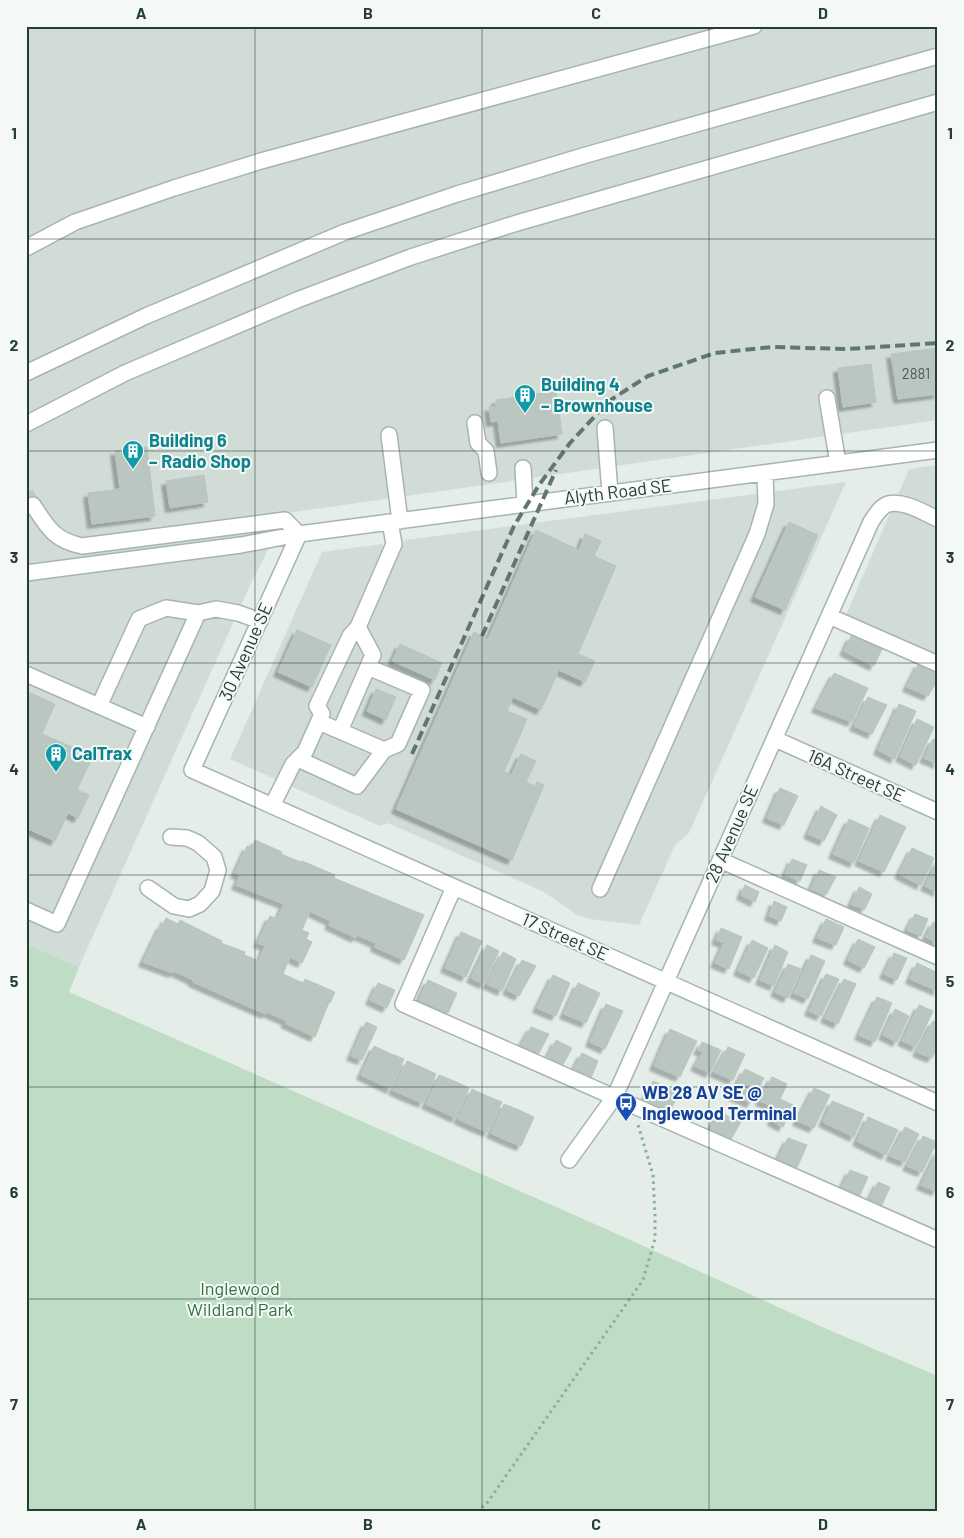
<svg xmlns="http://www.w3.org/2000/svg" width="964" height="1538" viewBox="0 0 964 1538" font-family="Barlow,sans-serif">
	<defs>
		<filter id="shadow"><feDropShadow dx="-4.5" dy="4.5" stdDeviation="1" flood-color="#0004"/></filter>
	</defs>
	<rect width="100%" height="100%" fill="#e4ede8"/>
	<path fill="#d2dcd7" d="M 26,26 L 938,26 L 938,420 L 287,513 L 250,585 L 79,967 L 26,944 Z
		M 938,465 L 938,658 L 846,615 L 909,469 Z
		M 846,482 L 689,833 L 675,845 L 639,925 L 590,919 L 577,915 L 544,892 L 388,823 L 380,826 L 230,759 L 322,552 L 382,544 L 383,546 L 405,542 L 405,540 Z"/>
	<path fill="#bfdcc4" d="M 26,944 L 79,967 L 69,992 L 617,1234 L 829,1330 L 938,1376 L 938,1512 L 26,1512 Z"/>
	<path fill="#bac7c1" stroke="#b7c6be" filter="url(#shadow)" d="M 938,348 L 938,394 L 898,399 L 891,354 Z
		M 871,364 L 876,402 L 843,407 L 838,368 Z
		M 556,391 L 562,434 L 501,443 L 498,421 L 491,422 L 489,407 L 496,407 L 496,400 Z
		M 147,447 L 155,516 L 92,524 L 88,493 L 120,489 L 115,451 Z
		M 204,475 L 208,502 L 170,508 L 166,481 Z
		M 789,522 L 818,535 L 785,610 L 755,597 Z
		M 536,530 L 579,550 L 585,534 L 601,541 L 594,556 L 616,566 L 578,654 L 595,661 L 585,682 L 559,670 L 541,710 L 513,697 L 507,711 L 527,719 L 504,772 L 511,775 L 521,754 L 536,761 L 526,782 L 535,786 L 537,782 L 544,785 L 512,860 L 396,809 L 474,632 L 488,639 Z
		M 297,630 L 331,645 L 312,687 L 278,672 Z
		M 851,636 L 882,649 L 874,666 L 844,651 Z
		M 400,644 L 442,663 L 435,680 L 392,661 Z
		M 919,663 L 938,671 L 938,679 L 928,696 L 907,687 Z
		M 834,673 L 868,688 L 852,722 L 816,708 Z
		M 376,689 L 396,697 L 386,720 L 367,711 Z
		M 26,691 L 55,704 L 42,734 L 93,756 L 77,790 L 89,795 L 78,818 L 68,813 L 55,841 L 26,828 Z
		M 868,697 L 887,705 L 872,734 L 854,726 Z
		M 899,704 L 916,711 L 895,759 L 878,750 Z
		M 917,719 L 934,727 L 916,765 L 900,757 Z
		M 933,739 L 938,741 L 938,764 L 924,758 Z
		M 780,788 L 798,796 L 784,825 L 767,818 Z
		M 821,806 L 837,815 L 824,841 L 808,834 Z
		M 880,815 L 906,827 L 884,872 L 859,861 Z
		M 849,819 L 869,828 L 854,863 L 833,854 Z
		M 255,840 L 282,852 L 281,854 L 295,860 L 302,862 L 302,861 L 335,875 L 334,878 L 424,915 L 404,960 L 375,947 L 376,943 L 357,935 L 356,938 L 329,925 L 331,921 L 310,911 L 302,930 L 309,933 L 306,939 L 312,942 L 302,963 L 290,957 L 283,974 L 303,983 L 305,979 L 335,992 L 330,1003 L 329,1002 L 315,1037 L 285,1023 L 287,1021 L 267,1012 L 266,1014 L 193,982 L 193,980 L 174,971 L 173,973 L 143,962 L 161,925 L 162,926 L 166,918 L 178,924 L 180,920 L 222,941 L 221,943 L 245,952 L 244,955 L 259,961 L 265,946 L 258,943 L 270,916 L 277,919 L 284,904 L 236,885 L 240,876 L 235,873 L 247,846 L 252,848 Z
		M 912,848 L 934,858 L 921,885 L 899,874 Z
		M 792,859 L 807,865 L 800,881 L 785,875 Z
		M 938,859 L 938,892 L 925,886 Z
		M 819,870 L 836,877 L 826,895 L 811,889 Z
		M 745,885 L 759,892 L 755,902 L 741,895 Z
		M 859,887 L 872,894 L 865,909 L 851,904 Z
		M 774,901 L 787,907 L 781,921 L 769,916 Z
		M 915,914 L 928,919 L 921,936 L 907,930 Z
		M 826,919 L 844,927 L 836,945 L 817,938 Z
		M 933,922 L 938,924 L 938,943 L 926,937 Z
		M 721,928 L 742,937 L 729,969 L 715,963 L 724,943 L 716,940 Z
		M 461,932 L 482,941 L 466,977 L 445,968 Z
		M 858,939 L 875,947 L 864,968 L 848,960 Z
		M 752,940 L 768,948 L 754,978 L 738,971 Z
		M 487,945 L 499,951 L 484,984 L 471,978 Z
		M 775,945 L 788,952 L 774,986 L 760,980 Z
		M 503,952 L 516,959 L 502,991 L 487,984 Z
		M 894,953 L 907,958 L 897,980 L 884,974 Z
		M 811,955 L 825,961 L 808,999 L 794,993 Z
		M 522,960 L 536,966 L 519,996 L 507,990 Z
		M 917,963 L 938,973 L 938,991 L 910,979 Z
		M 788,964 L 801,969 L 788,998 L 775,992 Z
		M 826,974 L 839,979 L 821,1016 L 809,1011 Z
		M 553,975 L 570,983 L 556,1016 L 537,1008 Z
		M 844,979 L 856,984 L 838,1024 L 825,1018 Z
		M 428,980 L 457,993 L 448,1013 L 419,1000 Z
		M 378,983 L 395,990 L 387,1008 L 370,1000 Z
		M 578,983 L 600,993 L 586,1023 L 564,1014 Z
		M 877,997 L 892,1003 L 875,1042 L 859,1035 Z
		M 606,1004 L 623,1011 L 605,1049 L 590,1042 Z
		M 919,1005 L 933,1011 L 916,1047 L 902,1041 Z
		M 895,1009 L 909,1016 L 897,1042 L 883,1035 Z
		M 933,1021 L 938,1023 L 938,1046 L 932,1058 L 917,1052 Z
		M 366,1022 L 377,1027 L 362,1060 L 351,1056 Z
		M 531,1027 L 549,1034 L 539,1053 L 521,1045 Z
		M 670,1029 L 697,1041 L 680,1077 L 654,1066 Z
		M 556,1040 L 572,1048 L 562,1066 L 547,1059 Z
		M 702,1042 L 721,1050 L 710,1073 L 695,1066 L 703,1052 L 698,1050 Z
		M 374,1046 L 389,1053 L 376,1082 L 361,1075 Z
		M 728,1047 L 745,1054 L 733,1080 L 714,1072 Z
		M 389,1053 L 404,1059 L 391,1089 L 376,1082 Z
		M 582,1053 L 598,1061 L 591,1078 L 574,1069 Z
		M 407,1061 L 421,1067 L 408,1097 L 393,1090 Z
		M 421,1067 L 436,1074 L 423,1103 L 408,1097 Z
		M 745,1069 L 764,1078 L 751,1103 L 731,1095 Z
		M 439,1075 L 454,1081 L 441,1111 L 426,1104 Z
		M 772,1077 L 787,1084 L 776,1108 L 760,1101 Z
		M 454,1081 L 469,1088 L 456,1118 L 441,1111 Z
		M 653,1081 L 679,1093 L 670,1111 L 644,1100 Z
		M 814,1088 L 830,1095 L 814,1128 L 797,1121 Z
		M 472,1089 L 487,1096 L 473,1126 L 458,1119 Z
		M 487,1096 L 502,1102 L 488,1132 L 473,1126 Z
		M 780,1099 L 793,1105 L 783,1127 L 772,1121 Z
		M 832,1101 L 864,1114 L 854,1137 L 823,1122 Z
		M 504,1104 L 519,1110 L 506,1140 L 491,1133 Z
		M 519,1110 L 534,1117 L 521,1146 L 506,1140 Z
		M 719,1112 L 741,1122 L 731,1139 L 710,1130 Z
		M 868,1117 L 898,1130 L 886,1155 L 857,1141 Z
		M 905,1127 L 919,1134 L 905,1162 L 890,1156 Z
		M 923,1136 L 937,1142 L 922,1172 L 907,1166 Z
		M 788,1138 L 807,1145 L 796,1170 L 777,1161 Z
		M 938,1150 L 938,1188 L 936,1191 L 921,1185 Z
		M 850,1170 L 868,1177 L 860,1195 L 842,1187 Z
		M 878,1182 L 890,1187 L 881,1207 L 868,1202 Z"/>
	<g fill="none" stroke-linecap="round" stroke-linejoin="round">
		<path stroke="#becac4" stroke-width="15" stroke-dasharray="15 8" stroke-linecap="butt" d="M 26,493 L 33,505"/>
		<g stroke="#a7b5ae" stroke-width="18">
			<path id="minor" d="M 26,248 L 75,222 L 174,188 L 261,161 L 754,26
				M 26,373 L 146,316 L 345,232 L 457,194 L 586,155 L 938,56
				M 827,398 L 838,463
				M 475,423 L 478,443 L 486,451 L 489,473
				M 26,424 L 125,373 L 186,347 L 297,300 L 411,257 L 517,223 L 938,102
				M 605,428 L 610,493
				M 389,435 L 400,521
				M 523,468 L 525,504
				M 33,505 C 48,528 54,540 82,546 L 285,520 L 299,534
				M 299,534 L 192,770 L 938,1103
				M 26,573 L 241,545 L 299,534 L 938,450
				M 829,616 L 938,664
				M 26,674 L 147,727
				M 99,706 L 139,619 L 166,608 L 198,613
				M 319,722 L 340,731 L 373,655 L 358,627
				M 340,731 L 384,750 L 398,744 L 422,690 L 368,667
				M 775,739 L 938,812
				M 298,759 L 357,786 L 384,750
				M 272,806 L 293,764 L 305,752 L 322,714 L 317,706 L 350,636 L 358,627 L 394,544 L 390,522
				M 720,860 L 938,957
				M 454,887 L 403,1004 L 938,1240
				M 148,888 L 174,906 L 189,909 L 200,904 L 212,891 L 218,870 L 214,857 L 198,843 L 187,838 L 171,837
				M 600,889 L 757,534 L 766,504 L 765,473
				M 26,910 L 57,924 L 198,613 L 216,609 L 238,613 L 260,621
				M 569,1160 L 615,1096 L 871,522 C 875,516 880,507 888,504 C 904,500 924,513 938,519"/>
		</g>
		<path stroke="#87ae9e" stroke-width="3" stroke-dasharray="2.5 4" stroke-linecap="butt" d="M 477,1512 L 487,1503 L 643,1280 L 655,1239 L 655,1216 L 653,1175 L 638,1125"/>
		<use href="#minor" stroke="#fff" stroke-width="15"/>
		<path stroke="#5f786f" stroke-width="4" stroke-dasharray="10 5" stroke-linecap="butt" d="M 482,636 L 556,470
			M 412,754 L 514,526 L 539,485 L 570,443 L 609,401 L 648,376 L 715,353 L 772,347 L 847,349 L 938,343"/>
	</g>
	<path fill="none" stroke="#253d34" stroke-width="1" stroke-opacity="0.55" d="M 255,26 L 255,1512M 482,26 L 482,1512M 709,26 L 709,1512M 26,239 L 938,239M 26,451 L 938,451M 26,663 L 938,663M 26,875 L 938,875M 26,1087 L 938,1087M 26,1299 L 938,1299"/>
	<defs>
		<g id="building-pin" transform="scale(1.125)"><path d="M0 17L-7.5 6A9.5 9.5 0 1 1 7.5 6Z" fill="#0f9aa8" stroke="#f5f9f6"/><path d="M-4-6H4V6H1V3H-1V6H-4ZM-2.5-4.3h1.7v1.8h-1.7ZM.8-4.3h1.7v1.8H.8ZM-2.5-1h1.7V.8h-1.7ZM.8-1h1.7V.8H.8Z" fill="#fff"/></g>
		<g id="bus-pin" transform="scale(1.125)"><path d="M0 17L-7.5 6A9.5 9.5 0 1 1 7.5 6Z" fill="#1a4fb4" stroke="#f5f9f6"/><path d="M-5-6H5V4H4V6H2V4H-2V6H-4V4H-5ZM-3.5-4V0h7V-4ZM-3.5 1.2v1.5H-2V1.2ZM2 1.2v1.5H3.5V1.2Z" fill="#fff"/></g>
	</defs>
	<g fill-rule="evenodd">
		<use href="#building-pin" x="525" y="395"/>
		<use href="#building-pin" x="133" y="451"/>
		<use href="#building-pin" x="56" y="754"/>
		<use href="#bus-pin" x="626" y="1103"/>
	</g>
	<g text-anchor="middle" stroke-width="4" stroke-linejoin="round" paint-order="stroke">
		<g font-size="15" fill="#4a6057">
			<text x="916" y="379">2881</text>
		</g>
		<g font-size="18" font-weight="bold" fill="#0d838f" stroke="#f5f9f6" text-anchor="start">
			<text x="541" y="391">Building 4<tspan x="541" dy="21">– Brownhouse</tspan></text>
			<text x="149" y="447">Building 6<tspan x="149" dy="21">– Radio Shop</tspan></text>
			<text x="72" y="760">CalTrax</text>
		</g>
		<g font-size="18" fill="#253d34" stroke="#f5f9f6">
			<text transform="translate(618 492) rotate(-7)" y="6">Alyth Road SE</text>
			<text transform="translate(246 652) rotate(-66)" y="6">30 Avenue SE</text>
			<text transform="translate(856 776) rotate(24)" y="6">16A Street SE</text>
			<text transform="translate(732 834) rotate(-66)" y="6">28 Avenue SE</text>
			<text transform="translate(565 937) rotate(24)" y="6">17 Street SE</text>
		</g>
		<g font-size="18" font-weight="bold" fill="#164399" stroke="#f5f9f6" text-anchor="start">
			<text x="642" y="1099">WB 28 AV SE @<tspan x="642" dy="21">Inglewood Terminal</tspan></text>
		</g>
		<g font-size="18" fill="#317144" stroke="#f5f9f6">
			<text x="240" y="1295">Inglewood<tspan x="240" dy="21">Wildland Park</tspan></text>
		</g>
	</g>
	<rect width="964" height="1538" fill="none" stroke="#f5f9f6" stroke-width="55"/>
	<rect x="28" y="28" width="908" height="1482" fill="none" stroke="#253d34" stroke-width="2"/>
	<g font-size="16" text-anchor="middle" font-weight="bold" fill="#253d34">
		<text x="141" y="19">A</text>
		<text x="368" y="19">B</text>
		<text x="596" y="19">C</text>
		<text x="823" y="19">D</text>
		<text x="14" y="139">1</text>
		<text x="950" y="139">1</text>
		<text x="14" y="351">2</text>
		<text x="950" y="351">2</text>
		<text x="14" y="563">3</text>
		<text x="950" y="563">3</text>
		<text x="14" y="775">4</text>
		<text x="950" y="775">4</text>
		<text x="14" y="987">5</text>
		<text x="950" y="987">5</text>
		<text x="14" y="1198">6</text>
		<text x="950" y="1198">6</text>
		<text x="14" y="1410">7</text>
		<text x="950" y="1410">7</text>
		<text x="141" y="1530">A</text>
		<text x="368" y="1530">B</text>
		<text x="596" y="1530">C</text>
		<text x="823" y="1530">D</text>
	</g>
</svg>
